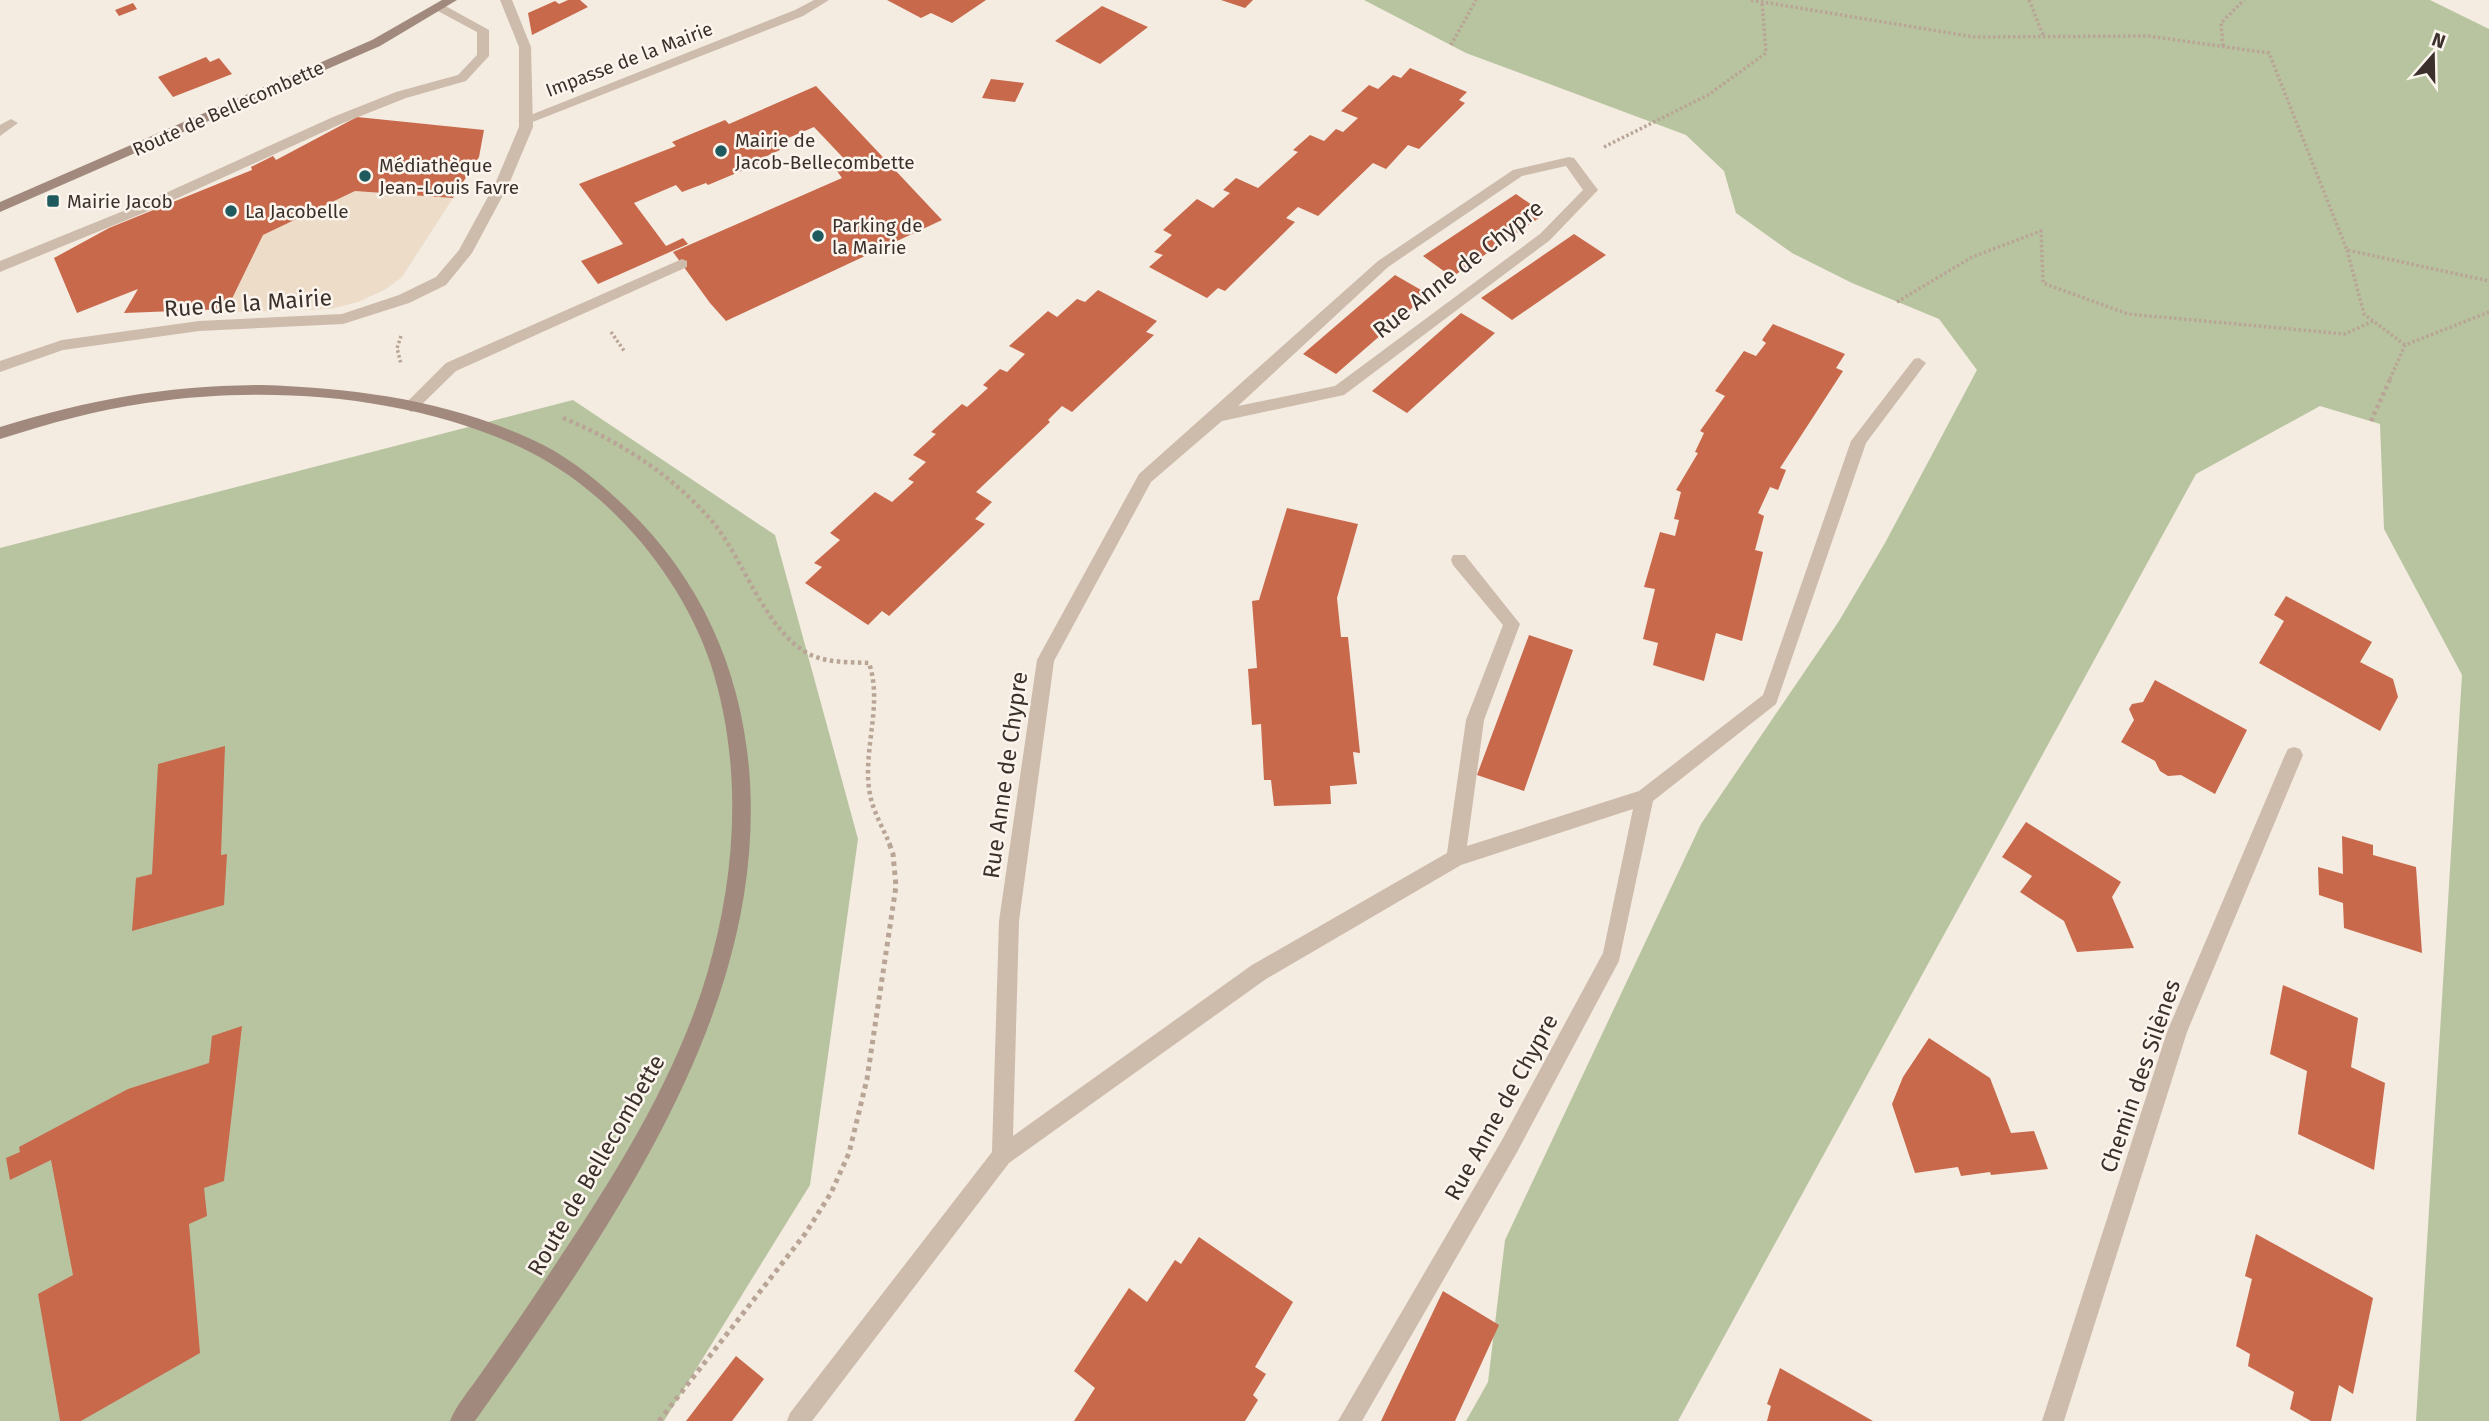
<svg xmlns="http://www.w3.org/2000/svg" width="2489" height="1421" viewBox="0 0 2489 1421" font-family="'Fira Sans',sans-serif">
	<rect width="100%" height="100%" fill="#f4ebe1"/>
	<path fill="#b8c4a0" d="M 1364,0 L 2430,0 L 2489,29 L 2489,1421 L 2416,1421 L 2462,675 L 2384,529 L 2380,424 L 2320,406 L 2196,474 L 1678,1421 L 1466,1421 L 1488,1382 L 1505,1240 L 1701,824 L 1839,621 L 1885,543 L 1977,370 L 1939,319 L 1852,283 L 1792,253 L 1736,213 L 1724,171 L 1686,135 L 1466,53 Z
		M 573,400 L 775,535 L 858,839 L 810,1185 L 664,1421 L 0,1421 L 0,548 Z"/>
	<path fill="#ecdcc8" d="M 355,191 L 453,198 L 402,277 L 386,289 L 358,302 L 330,309 L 241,312 L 227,309 L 263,235 Z"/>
	<path fill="#c8694b" d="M 568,0 L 580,0 L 588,7 L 532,35 L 528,13 L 555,1 L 559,4 Z
		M 887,0 L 986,0 L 952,23 L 931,13 L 921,18 Z
		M 1221,0 L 1253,0 L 1245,8 Z
		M 133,3 L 137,9 L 119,16 L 115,10 Z
		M 1102,6 L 1148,27 L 1100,64 L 1055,41 Z
		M 206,57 L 210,62 L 219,58 L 232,74 L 173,97 L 158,77 Z
		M 1410,68 L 1467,92 L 1459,100 L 1465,103 L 1419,149 L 1408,145 L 1386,169 L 1373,163 L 1318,216 L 1298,207 L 1286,218 L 1295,222 L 1225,291 L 1218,288 L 1207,298 L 1149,267 L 1163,255 L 1154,252 L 1172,235 L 1163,230 L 1197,199 L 1213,208 L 1230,193 L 1223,190 L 1236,178 L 1258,188 L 1298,152 L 1293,150 L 1310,135 L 1324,141 L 1336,129 L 1343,132 L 1358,118 L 1341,111 L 1369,85 L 1378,89 L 1393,75 L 1401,78 Z
		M 991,79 L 1024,83 L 1015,102 L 982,98 Z
		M 816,86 L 942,220 L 726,321 L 710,303 L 673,252 L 842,178 L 837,171 L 850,165 L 814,127 L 774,144 L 780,150 L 756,161 L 758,164 L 708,185 L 706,183 L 682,192 L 676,185 L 634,203 L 666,246 L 683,238 L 688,244 L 598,284 L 581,261 L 623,244 L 579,184 L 676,146 L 672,142 L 725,120 L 729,124 Z
		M 357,117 L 484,130 L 479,157 L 453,198 L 355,191 L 263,235 L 227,309 L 124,313 L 138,289 L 77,313 L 54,258 L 109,228 L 252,170 L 251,167 L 273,156 L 276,160 Z
		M 1516,194 L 1545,214 L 1452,277 L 1423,256 Z
		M 1574,234 L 1606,255 L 1512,320 L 1481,298 Z
		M 1395,275 L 1428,294 L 1336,374 L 1303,354 Z
		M 1098,290 L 1157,321 L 1146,332 L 1154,335 L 1072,412 L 1062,406 L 1048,420 L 1050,422 L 976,492 L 992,502 L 975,519 L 985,524 L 889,616 L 882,611 L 868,625 L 805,583 L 822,567 L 814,563 L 840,540 L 830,533 L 875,492 L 892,502 L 914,482 L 908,479 L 926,462 L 913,455 L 936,434 L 931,432 L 962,404 L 967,407 L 988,388 L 983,385 L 1000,369 L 1007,372 L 1025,354 L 1009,346 L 1048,311 L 1057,317 L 1077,299 L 1085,302 Z
		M 1461,313 L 1495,333 L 1407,413 L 1372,391 Z
		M 1773,324 L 1845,354 L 1836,368 L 1843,371 L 1780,468 L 1786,470 L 1778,490 L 1770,487 L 1758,513 L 1764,516 L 1755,550 L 1763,552 L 1742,641 L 1716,633 L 1704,681 L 1653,665 L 1658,643 L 1643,639 L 1655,589 L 1644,587 L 1660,532 L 1675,536 L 1679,520 L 1674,519 L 1681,492 L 1676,490 L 1698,453 L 1695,452 L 1704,433 L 1700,431 L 1725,396 L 1715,391 L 1744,351 L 1756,356 L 1766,343 L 1762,340 Z
		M 1287,508 L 1358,524 L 1337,598 L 1341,637 L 1348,637 L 1360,753 L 1353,752 L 1357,784 L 1330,786 L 1331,804 L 1274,806 L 1271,780 L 1264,780 L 1261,724 L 1252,725 L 1248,669 L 1257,668 L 1252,601 L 1259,600 Z
		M 2286,596 L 2372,642 L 2360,662 L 2393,679 L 2398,697 L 2380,731 L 2259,663 L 2284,621 L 2274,615 Z
		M 1529,635 L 1573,650 L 1524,791 L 1477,775 Z
		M 2155,680 L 2247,730 L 2215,794 L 2181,775 L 2168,776 L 2160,771 L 2155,761 L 2121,742 L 2134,720 L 2129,709 L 2132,704 L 2143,702 Z
		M 225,746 L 221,855 L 227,854 L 224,905 L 132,931 L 136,878 L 152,874 L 158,764 Z
		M 2026,822 L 2121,882 L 2112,897 L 2134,948 L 2077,952 L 2064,921 L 2020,892 L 2032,876 L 2002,857 Z
		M 2342,836 L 2373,845 L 2373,855 L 2416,867 L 2422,953 L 2344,928 L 2343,903 L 2319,895 L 2318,867 L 2343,874 Z
		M 2283,985 L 2358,1018 L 2351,1067 L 2385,1083 L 2374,1170 L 2298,1134 L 2307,1071 L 2270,1054 Z
		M 242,1026 L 224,1181 L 204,1188 L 207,1216 L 189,1224 L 200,1353 L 81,1421 L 60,1421 L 38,1294 L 73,1275 L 51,1160 L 10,1180 L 6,1158 L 20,1152 L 19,1147 L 128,1089 L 209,1063 L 212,1036 Z
		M 1929,1038 L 1990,1078 L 2011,1133 L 2034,1131 L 2048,1169 L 1991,1175 L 1990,1172 L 1961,1176 L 1958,1167 L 1915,1173 L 1892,1104 L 1903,1077 Z
		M 2256,1234 L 2373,1298 L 2353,1394 L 2339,1385 L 2331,1421 L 2311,1421 L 2290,1409 L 2294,1392 L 2248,1366 L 2250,1354 L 2236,1346 L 2252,1279 L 2245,1276 Z
		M 1199,1237 L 1293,1302 L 1255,1367 L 1266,1374 L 1253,1395 L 1258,1400 L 1245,1421 L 1074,1421 L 1095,1388 L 1074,1371 L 1129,1288 L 1147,1302 L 1175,1260 L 1181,1264 Z
		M 1443,1291 L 1499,1325 L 1455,1421 L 1381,1421 Z
		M 736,1356 L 764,1379 L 732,1421 L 686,1421 Z
		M 1780,1368 L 1873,1421 L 1767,1421 L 1771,1406 L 1767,1404 Z"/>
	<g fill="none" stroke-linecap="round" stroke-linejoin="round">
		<path stroke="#b9a596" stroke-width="3.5" stroke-dasharray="2.5 2.5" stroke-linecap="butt" d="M 1751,0 L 1974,37 L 2148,36 L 2269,53 L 2347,250 L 2489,281
			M 2029,0 L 2044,37
			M 1451,45 L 1476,0
			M 2223,46 L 2221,23 L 2244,0
			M 1604,147 L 1708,95 L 1766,53 L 1762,2
			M 2347,250 L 2364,314 L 2405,345
			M 1897,302 L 1972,257 L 2041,231 L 2043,283 L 2128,314 L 2345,334 L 2373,321
			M 611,332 L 625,352
			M 401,336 L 397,348 L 401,364
			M 2390,379 L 2405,345 L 2489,312"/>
		<path stroke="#b9a596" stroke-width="4.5" stroke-dasharray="3.5 3.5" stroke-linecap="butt" d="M 563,418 C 619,441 671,474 711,520 C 744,558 765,633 811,655 C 829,663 850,662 869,663 C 884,707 860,755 871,799 C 875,815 884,830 890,845
			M 2371,421 L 2391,377"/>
		<path stroke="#b9a596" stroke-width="5" stroke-dasharray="4.5 4.5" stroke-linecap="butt" d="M 659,1421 L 805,1234 L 831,1193 L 849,1153 L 867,1079 L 896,886 L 893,854 L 889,843"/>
		<path fill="#cdbbac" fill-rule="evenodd" d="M 500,0 L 512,0 L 531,47 L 533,127 L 509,184 L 472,253 L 446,285 L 409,303 L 343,324 L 199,331 L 63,350 L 0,372 L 0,361 L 62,340 L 199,321 L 342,314 L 399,295 L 436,277 L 459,250 L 495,184 L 519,127 L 519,47 Z
			M 440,3 L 489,30 L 489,56 L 466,81 L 406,98 L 343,123 L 158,207 L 0,272 L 0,261 L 148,201 L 333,117 L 396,92 L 458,75 L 477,55 L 477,32 L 436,10 L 434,7 Z
			M 11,119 L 18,123 L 0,136 L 0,125 Z
			M 682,259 L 687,261 L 687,267 L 456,371 L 416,410 L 411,412 L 403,406 L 446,363 Z"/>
		<path fill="#cdbbac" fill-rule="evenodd" d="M 814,0 L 829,0 L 803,16 L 530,123 L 525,124 L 518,120 L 795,10 Z
			M 1569,157 L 1574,158 L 1598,190 L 1550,240 L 1344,395 L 1222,421 L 1151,482 L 1054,661 L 1019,921 L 1013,1136 L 1252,965 L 1447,853 L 1466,720 L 1503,625 L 1453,565 L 1451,560 L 1453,555 L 1465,555 L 1520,624 L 1484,720 L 1467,846 L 1639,791 L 1763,695 L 1851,441 L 1914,359 L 1919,358 L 1926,363 L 1866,443 L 1776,704 L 1653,801 L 1619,961 L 1516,1154 L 1362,1421 L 1338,1421 L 1502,1140 L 1603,953 L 1633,809 L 1461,865 L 1266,979 L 1009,1163 L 812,1421 L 787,1421 L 790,1413 L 992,1152 L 999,921 L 1037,660 L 1139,474 L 1378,261 L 1513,170 ZM 1566,166 L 1583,190 L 1540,234 L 1335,386 L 1238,406 L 1388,267 L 1522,176 Z
			M 2294,747 L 2300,749 L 2303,755 L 2187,1032 L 2064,1421 L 2042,1421 L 2167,1032 L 2285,755 L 2288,749 Z"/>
		<path fill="#a18a7d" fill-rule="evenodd" d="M 442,0 L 457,0 L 380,46 L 0,212 L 0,202 L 372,40 Z
			M 262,385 C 354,388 446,400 531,439 C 563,453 592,476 618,500 C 755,624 777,806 725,977 C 678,1134 569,1288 475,1421 L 450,1421 C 456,1406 467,1393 477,1379 C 495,1354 512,1329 529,1304 C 598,1201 671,1094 707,974 C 737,873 743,763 710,662 C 680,574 607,488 522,448 C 409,395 268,385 146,403 C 96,410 48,424 0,439 L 0,427 C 93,399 164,386 262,385 Z"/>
	</g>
	<g fill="#1f5a5e" stroke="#fbf5ee" stroke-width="2.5">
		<circle cx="721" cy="151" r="7"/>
		<circle cx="365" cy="176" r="7"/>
		<rect x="46" y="194" width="14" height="14" rx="3.5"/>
		<circle cx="231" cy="211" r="7"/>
		<circle cx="818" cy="236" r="7"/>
	</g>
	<g text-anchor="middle" stroke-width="5" stroke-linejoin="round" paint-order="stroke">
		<g font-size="19" fill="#3b302b" stroke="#fbf5ee">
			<text transform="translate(629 59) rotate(-21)" y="7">Impasse de la Mairie</text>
			<text transform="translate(228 108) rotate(-24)" y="7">Route de Bellecombette</text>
		</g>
		<g font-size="19" fill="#3b302b" stroke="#fbf5ee" text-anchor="start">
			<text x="735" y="147">Mairie de<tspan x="735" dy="22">Jacob-Bellecombette</tspan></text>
			<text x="379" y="172">Médiathèque<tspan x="379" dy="22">Jean-Louis Favre</tspan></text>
			<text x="67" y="208">Mairie Jacob</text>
			<text x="245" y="218">La Jacobelle</text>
			<text x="832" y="232">Parking de<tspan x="832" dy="22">la Mairie</tspan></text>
		</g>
		<g font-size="23" fill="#3b302b" stroke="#fbf5ee">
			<text transform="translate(1458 269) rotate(-38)" y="8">Rue Anne de Chypre</text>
			<text transform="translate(248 303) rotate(-4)" y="8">Rue de la Mairie</text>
			<text transform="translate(1005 775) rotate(-82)" y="8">Rue Anne de Chypre</text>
			<text transform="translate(2140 1076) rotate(-71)" y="8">Chemin des Silènes</text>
			<text transform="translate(1501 1107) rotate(-61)" y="8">Rue Anne de Chypre</text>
			<text transform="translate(596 1165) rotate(-60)" y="8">Route de Bellecombette</text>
		</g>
	</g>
	<g transform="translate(2433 56) rotate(20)" stroke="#fbf5ee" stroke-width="5" paint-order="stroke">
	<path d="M0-5L12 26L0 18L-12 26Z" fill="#3b302b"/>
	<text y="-10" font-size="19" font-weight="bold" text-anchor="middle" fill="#3b302b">N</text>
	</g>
</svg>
